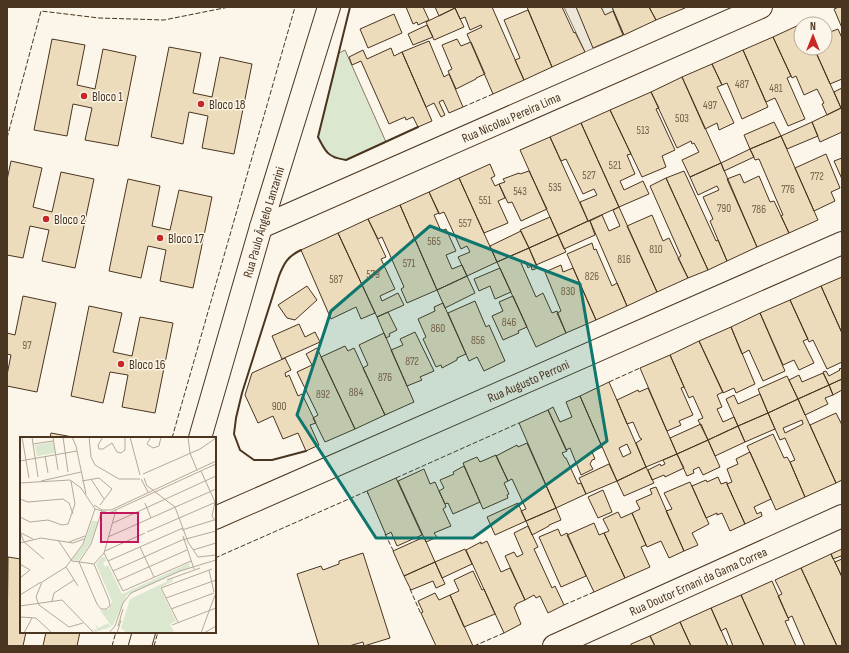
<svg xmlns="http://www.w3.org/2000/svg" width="849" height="653" viewBox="0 0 849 653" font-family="'Sofia Sans Condensed',sans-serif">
	<rect width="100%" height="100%" fill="#fbf6e9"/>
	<path fill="#dce7d0" stroke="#887966" d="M 345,50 L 386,142 L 346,160 L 334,158 L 325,150 L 318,137 L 339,53 Z"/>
	<path fill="#ede7d9" stroke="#887966" d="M 564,7 L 612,7 L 624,35 L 585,52 Z"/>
	<path fill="#ecdcbc" stroke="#4a3520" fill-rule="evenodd" d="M 406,7 L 423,7 L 429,20 L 418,25 L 417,22 L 413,24 Z
		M 435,7 L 455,7 L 455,8 L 439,16 Z
		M 458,7 L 492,7 L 524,80 L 493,94 L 467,34 L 482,27 L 481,25 L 470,30 L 465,17 L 460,19 L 455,8 Z
		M 527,7 L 562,7 L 574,33 L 575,32 L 585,52 L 552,67 Z
		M 576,7 L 601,7 L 605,15 L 613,11 L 623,35 L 593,48 Z
		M 612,7 L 649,7 L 656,20 L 624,35 Z
		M 649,7 L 685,7 L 685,8 L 656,20 Z
		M 839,7 L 842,7 L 842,28 L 834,9 Z
		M 455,8 L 464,27 L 434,40 L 426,22 Z
		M 528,10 L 552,67 L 524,80 L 515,60 L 520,58 L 504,20 Z
		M 394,14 L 402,33 L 368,48 L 360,29 Z
		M 801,24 L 801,48 L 814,48 L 841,108 L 827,115 L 822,104 L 824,103 L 817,89 L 804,95 L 796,76 L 792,78 L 773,37 Z
		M 427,25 L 433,37 L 413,45 L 408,34 Z
		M 838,29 L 842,38 L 842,79 L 830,84 L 814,48 L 825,48 L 825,34 Z
		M 773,37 L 791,76 L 787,78 L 805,119 L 788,126 L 775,98 L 766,102 L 743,50 Z
		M 52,39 L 85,45 L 77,85 L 95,89 L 103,49 L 136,56 L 118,146 L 85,140 L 92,108 L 73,104 L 67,136 L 34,130 Z
		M 457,39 L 461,46 L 471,42 L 485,74 L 476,78 L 476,79 L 456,89 L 448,71 L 452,69 L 442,45 Z
		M 429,41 L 444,77 L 449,74 L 463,107 L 449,113 L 443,100 L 439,102 L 445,115 L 441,117 L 434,103 L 426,107 L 402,52 Z
		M 169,47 L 201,53 L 193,93 L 212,97 L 220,57 L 252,64 L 234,154 L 202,148 L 208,116 L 189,112 L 183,144 L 151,137 Z
		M 391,48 L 394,56 L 402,52 L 432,121 L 418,127 L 413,117 L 406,120 L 405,117 L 389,124 L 361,61 L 352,65 L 349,57 L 363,50 L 367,59 Z
		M 743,50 L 768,107 L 742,119 L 727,83 L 722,85 L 712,64 Z
		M 712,64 L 722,85 L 717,87 L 734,123 L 719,130 L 717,123 L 705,129 L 682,77 Z
		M 682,77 L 721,163 L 690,177 L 682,160 L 699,152 L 694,143 L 692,144 L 691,141 L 677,148 L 651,92 Z
		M 842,88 L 842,108 L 841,108 L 834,92 Z
		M 651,92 L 659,108 L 656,109 L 675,150 L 662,156 L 666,167 L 642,177 L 610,110 Z
		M 841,108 L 842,111 L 842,132 L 820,142 L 812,122 Z
		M 610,110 L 631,154 L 627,155 L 635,174 L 620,181 L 624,190 L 643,181 L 649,194 L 619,207 L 581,123 Z
		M 774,122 L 781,136 L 750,149 L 744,135 Z
		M 812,122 L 818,136 L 787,149 L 781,136 Z
		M 581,123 L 619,207 L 588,221 L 580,202 L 597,195 L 594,189 L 583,194 L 566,159 L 561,161 L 550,137 Z
		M 781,136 L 818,220 L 789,233 L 781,216 L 783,215 L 759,159 L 755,160 L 750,149 Z
		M 550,137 L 588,221 L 558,235 L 520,150 Z
		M 750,149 L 754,157 L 724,171 L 721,163 Z
		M 826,154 L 840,188 L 831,192 L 835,201 L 814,211 L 795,168 Z
		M 842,158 L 842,179 L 834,161 Z
		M 11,161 L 42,168 L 33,207 L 52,212 L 61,172 L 94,179 L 75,268 L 42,261 L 49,230 L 30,226 L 23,258 L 7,255 L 7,180 Z
		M 721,163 L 757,247 L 727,261 L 710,221 L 713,219 L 703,197 L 719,190 L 717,186 L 698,195 L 690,177 Z
		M 490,164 L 495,176 L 491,178 L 495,186 L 499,184 L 505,198 L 498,201 L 508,223 L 484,233 L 459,178 Z
		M 529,171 L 547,209 L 521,221 L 512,202 L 508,203 L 499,184 L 505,182 L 503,179 L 519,173 L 520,174 Z
		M 684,171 L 716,241 L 718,240 L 727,261 L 708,270 L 666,178 Z
		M 740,174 L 744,183 L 759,176 L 770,202 L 774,201 L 789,233 L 757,247 L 727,179 Z
		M 459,178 L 497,262 L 467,276 L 458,257 L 470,252 L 467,246 L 461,249 L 444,212 L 439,214 L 429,192 Z
		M 666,178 L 708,270 L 688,278 L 678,258 L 681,256 L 650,186 Z
		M 128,179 L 160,186 L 152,226 L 170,230 L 179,190 L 212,197 L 193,288 L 160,281 L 166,250 L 148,246 L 141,278 L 109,271 Z
		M 429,192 L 439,213 L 434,215 L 441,231 L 446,229 L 456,251 L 446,255 L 452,269 L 462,265 L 467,276 L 437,290 L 400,205 Z
		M 400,205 L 437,290 L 407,303 L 401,289 L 404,287 L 382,237 L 378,239 L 368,219 Z
		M 619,207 L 657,292 L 627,306 L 590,221 L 602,215 L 609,231 L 620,226 L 613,210 Z
		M 652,215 L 663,241 L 669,238 L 688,278 L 657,292 L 627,226 Z
		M 550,217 L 558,235 L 529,248 L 520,230 Z
		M 368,219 L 386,257 L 381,259 L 395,289 L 380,296 L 382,301 L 398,293 L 404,305 L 377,317 L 338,233 Z
		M 588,221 L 590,221 L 595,235 L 564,249 L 558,235 Z
		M 521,231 L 529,248 L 497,262 L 490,246 Z
		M 338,233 L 375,313 L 361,319 L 356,307 L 331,319 L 301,250 Z
		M 558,235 L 566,252 L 536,265 L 529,248 Z
		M 592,243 L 594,250 L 596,249 L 612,286 L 617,283 L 627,306 L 596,320 L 567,254 Z
		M 529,248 L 538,268 L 532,270 L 531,266 L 528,268 L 525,261 L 521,263 L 536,297 L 543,293 L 552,313 L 557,311 L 566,333 L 536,347 L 497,262 Z
		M 561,265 L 563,272 L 573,268 L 596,320 L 566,333 L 557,313 L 561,311 L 545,272 Z
		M 500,268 L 511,292 L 495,299 L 490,286 L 479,291 L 474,279 Z
		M 467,276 L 475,293 L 445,308 L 437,290 Z
		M 842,277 L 842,333 L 821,286 Z
		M 307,286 L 317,300 L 295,320 L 287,318 L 278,305 Z
		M 821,286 L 842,333 L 842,362 L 827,369 L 813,340 L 809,342 L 790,300 Z
		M 23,296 L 56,303 L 37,392 L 7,386 L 7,375 L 11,355 L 7,354 L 7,333 L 15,335 Z
		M 513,296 L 527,327 L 518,331 L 519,333 L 503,340 L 492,316 L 503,311 L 499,302 Z
		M 790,300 L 808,339 L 803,341 L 814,363 L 799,370 L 794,360 L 783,365 L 760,313 Z
		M 475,301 L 486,327 L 489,325 L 505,361 L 484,371 L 477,357 L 469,361 L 448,313 Z
		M 443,303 L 466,354 L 457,358 L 457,360 L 442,368 L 441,365 L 436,367 L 423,339 L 426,337 L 418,319 L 435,311 L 434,307 Z
		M 89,306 L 122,313 L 113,352 L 132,356 L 140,317 L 173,323 L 155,413 L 122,407 L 128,375 L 110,372 L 103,403 L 71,396 Z
		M 388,312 L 397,330 L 389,334 L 390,336 L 386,338 L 377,317 Z
		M 760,313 L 785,371 L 763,381 L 749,350 L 742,354 L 731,327 Z
		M 299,324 L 305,337 L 315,332 L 320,342 L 282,359 L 272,336 Z
		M 731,327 L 755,384 L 736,393 L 734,388 L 723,393 L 699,341 Z
		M 415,332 L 434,371 L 420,377 L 422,380 L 407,386 L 391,350 L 403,345 L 400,339 Z
		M 384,333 L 414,402 L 385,415 L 363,368 L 368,365 L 359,345 Z
		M 699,341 L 723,392 L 717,395 L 722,407 L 717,409 L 723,422 L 734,417 L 738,426 L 708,440 L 698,420 L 703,418 L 693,396 L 689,398 L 670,355 Z
		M 345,346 L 348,351 L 354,348 L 385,415 L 355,429 L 321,357 Z
		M 317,348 L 355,429 L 325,442 L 313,418 L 318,415 L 297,372 L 312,365 L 306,354 Z
		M 670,355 L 684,387 L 681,388 L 693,415 L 679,421 L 681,425 L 667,431 L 640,368 Z
		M 285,358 L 291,370 L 285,373 L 286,377 L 289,375 L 298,396 L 302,394 L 316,423 L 310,425 L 319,445 L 306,451 L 298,433 L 283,439 L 273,416 L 258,423 L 245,395 L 252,373 Z
		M 842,368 L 842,379 L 829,385 L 823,372 L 826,371 L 829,376 L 840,370 L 839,369 Z
		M 823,373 L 829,385 L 798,399 L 789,380 L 799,375 L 802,382 Z
		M 787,376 L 798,399 L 768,413 L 758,389 Z
		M 842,379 L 842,390 L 833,395 L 829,385 Z
		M 609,382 L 646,467 L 617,481 L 580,396 ZM 627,444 L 631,453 L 623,457 L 619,448 Z
		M 829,385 L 833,395 L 825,398 L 828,404 L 805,415 L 798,399 Z
		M 648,388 L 677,454 L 646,467 L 636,443 L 642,439 L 640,438 L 633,422 L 627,424 L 617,400 L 638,390 L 639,392 Z
		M 760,394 L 768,413 L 738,426 L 726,399 L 734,395 L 738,404 Z
		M 580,396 L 602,447 L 592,452 L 595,459 L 592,460 L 590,464 L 593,469 L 581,475 L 570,448 L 566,450 L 548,410 L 553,407 L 560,422 L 572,417 L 566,402 Z
		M 798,399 L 836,483 L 805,497 L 790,462 L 795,460 L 785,438 L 780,440 L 768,413 ZM 802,420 L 803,424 L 785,433 L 783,428 Z
		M 548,410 L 567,451 L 562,453 L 565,458 L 566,458 L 578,484 L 581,483 L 586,494 L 556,508 L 519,423 Z
		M 768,413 L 775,429 L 745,442 L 738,426 Z
		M 836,413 L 842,425 L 842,480 L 836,483 L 810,425 Z
		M 701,424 L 708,440 L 677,454 L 670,438 Z
		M 738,426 L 745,442 L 715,456 L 708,440 Z
		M 51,433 L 78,438 L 50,438 Z
		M 773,434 L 784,458 L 787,457 L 790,462 L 805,497 L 776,510 L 747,446 Z
		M 708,440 L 720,467 L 703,475 L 699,467 L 693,470 L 694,473 L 687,476 L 677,454 Z
		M 527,443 L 556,508 L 526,521 L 521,511 L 526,509 L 512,479 L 508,481 L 496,456 L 517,445 L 518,447 Z
		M 750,452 L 771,499 L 754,507 L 757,514 L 761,512 L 762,516 L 745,524 L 727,484 L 732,482 L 727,469 L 738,464 L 736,459 Z
		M 677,454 L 684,468 L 665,477 L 664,475 L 652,480 L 648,470 L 660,464 L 661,466 L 665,464 L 663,460 Z
		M 496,455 L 508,481 L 504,483 L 509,494 L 507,495 L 508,498 L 483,509 L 463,463 L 477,457 L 480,462 Z
		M 609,464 L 617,481 L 586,494 L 579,478 Z
		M 464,466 L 480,502 L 453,514 L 448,503 L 445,504 L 439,491 L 444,488 L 440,480 L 454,474 L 453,472 Z
		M 646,467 L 654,483 L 624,496 L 617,481 Z
		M 424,469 L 430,484 L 435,482 L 445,504 L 446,507 L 443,509 L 451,526 L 434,533 L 437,537 L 426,542 L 398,481 Z
		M 718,477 L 721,484 L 727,482 L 727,484 L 745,524 L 730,531 L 722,513 L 717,515 L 717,513 L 706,518 L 692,486 L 706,480 L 707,482 Z
		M 396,478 L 422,535 L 397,546 L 391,532 L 386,535 L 367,491 Z
		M 690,482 L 709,524 L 692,533 L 698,545 L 684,551 L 666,511 L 672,509 L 664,493 Z
		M 656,487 L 684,551 L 669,558 L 661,541 L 647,547 L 632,513 L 640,509 L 636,501 L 652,494 L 650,489 Z
		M 603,490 L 612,512 L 598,518 L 588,497 Z
		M 518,503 L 526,521 L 495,535 L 487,517 Z
		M 556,508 L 561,520 L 549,525 L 549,526 L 532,535 L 526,521 Z
		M 618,512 L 621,518 L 632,513 L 646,545 L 641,547 L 650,567 L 625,578 L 604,533 L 609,531 L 603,519 Z
		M 594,523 L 599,535 L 604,533 L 625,578 L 594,592 L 567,535 Z
		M 528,526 L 538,547 L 534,549 L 552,588 L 555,586 L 564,605 L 548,613 L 540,596 L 536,598 L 534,595 L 525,600 L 505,556 L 514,552 L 517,557 L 523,554 L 514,533 Z
		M 558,529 L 561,536 L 567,533 L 586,576 L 561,587 L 539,537 Z
		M 424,537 L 435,562 L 404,576 L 393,551 Z
		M 487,541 L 501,572 L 510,568 L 525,600 L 516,604 L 516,606 L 514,607 L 521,624 L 504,633 L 466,550 L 481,542 L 481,544 Z
		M 465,549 L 472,564 L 442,578 L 435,562 Z
		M 842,549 L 842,558 L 841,556 L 833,559 L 831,554 Z
		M 363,553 L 390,638 L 364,646 L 363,642 L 349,646 L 319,646 L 297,574 L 321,566 L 323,570 L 339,564 L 339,561 Z
		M 831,554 L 842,577 L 842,646 L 837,646 L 801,568 Z
		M 8,557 L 21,559 L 21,632 L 26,632 L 23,646 L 7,646 Z
		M 842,559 L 842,577 L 835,562 Z
		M 435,562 L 445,584 L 436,588 L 433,581 L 411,590 L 404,576 Z
		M 801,568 L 837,646 L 805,646 L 792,616 L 788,618 L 778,596 L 782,594 L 775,580 Z
		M 473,571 L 482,590 L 484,589 L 495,614 L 464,627 L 450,595 L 459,591 L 454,580 Z
		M 772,581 L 789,620 L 785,621 L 796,646 L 764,646 L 741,595 Z
		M 435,593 L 439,600 L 450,595 L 473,646 L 436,646 L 421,613 L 423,612 L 418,601 Z
		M 741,595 L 764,646 L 733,646 L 726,628 L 721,631 L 711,608 Z
		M 711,608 L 728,646 L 691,646 L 680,622 Z
		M 680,622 L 691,646 L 655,646 L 650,636 Z
		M 46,632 L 80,632 L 77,646 L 43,646 Z
		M 650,636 L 655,646 L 631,646 L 631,644 Z"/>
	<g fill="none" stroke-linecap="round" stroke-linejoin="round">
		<g stroke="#4a3520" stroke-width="24">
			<g id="street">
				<path id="s1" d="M 261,227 L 761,7"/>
				<path id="s2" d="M 200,438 L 261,227 L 329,7"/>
				<path id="s3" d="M 215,518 L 842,243"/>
				<path d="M 140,646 L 144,632"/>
				<path id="s4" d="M 554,646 L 842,516"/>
			</g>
		</g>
		<use href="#street" stroke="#fbf6e9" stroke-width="22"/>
		<path stroke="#4a3520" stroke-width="1" stroke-dasharray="5 2" stroke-linecap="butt" d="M 463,107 L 493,94
			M 7,138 L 41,11 L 99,18 L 164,20 L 229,7
			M 609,382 L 640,368
			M 172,438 L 295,7
			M 396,478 L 519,423
			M 385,534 L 394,552
			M 215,558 L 367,491 L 368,494
			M 410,589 L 421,614
			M 564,605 L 594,592
			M 112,646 L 116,632
			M 154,646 L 158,632
			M 474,646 L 504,633"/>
		<path stroke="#4a3520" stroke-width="2" d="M 350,7 L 318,137 C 326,153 328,157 346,160 L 418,127
			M 301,250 C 288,256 284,263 279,276 L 242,393 L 236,418 L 234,434 L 240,450 L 254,460 L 272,460 L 306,451"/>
	</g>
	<path fill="#0f766e" fill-opacity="0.2" stroke="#0f766e" stroke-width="3" stroke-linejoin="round" d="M 430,226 L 580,284 L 607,441 L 473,538 L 376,538 L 297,415 L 331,311 Z"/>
	<g fill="#c62828" stroke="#fbf6e9" stroke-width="1.5">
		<circle cx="84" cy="96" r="4"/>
		<circle cx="201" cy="104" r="4"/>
		<circle cx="46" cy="219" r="4"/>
		<circle cx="160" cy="238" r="4"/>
		<circle cx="121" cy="364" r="4"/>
	</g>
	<g text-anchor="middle" stroke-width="3" stroke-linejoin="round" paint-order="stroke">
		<g font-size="11" fill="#725f47">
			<text x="742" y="88">487</text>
			<text x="776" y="92">481</text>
			<text x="710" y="109">497</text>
			<text x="682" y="122">503</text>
			<text x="643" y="134">513</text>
			<text x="615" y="169">521</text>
			<text x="589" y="179">527</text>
			<text x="817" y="180">772</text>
			<text x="555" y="191">535</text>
			<text x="788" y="193">776</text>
			<text x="520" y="195">543</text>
			<text x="485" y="204">551</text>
			<text x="724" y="212">790</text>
			<text x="759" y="213">786</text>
			<text x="465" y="227">557</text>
			<text x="434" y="245">565</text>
			<text x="656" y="253">810</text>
			<text x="624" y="263">816</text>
			<text x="409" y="267">571</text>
			<text x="373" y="278">579</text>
			<text x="592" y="280">826</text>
			<text x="336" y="283">587</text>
			<text x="568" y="295">830</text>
			<text x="509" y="326">846</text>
			<text x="438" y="332">860</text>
			<text x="478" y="344">856</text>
			<text x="27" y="349">97</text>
			<text x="412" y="365">872</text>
			<text x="385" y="381">876</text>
			<text x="356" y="396">884</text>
			<text x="323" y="398">892</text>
			<text x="279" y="410">900</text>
		</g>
		<g font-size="13" fill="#4a3520" stroke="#fbf6e9" text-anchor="start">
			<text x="92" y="101">Bloco 1</text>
			<text x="209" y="109">Bloco 18</text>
			<text x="54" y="224">Bloco 2</text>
			<text x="168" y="243">Bloco 17</text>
			<text x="129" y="369">Bloco 16</text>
		</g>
		<g font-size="13" fill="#4a3520" stroke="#fbf6e9">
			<text dy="5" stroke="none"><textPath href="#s1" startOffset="273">Rua Nicolau Pereira Lima</textPath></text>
			<text dy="5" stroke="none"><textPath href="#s2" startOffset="225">Rua Paulo Ângelo Lanzarini</textPath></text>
			<text dy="5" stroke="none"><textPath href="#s3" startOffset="342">Rua Augusto Perroni</textPath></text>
			<text dy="5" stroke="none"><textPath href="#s4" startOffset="158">Rua Doutor Ernani da Gama Correa</textPath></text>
		</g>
	</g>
	<g transform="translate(20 437)">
		<rect width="196" height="196" fill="#fbf6e9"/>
		<path d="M 33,5 L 35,16 L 17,19 L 15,8 ZM 72,84 L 78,84 L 70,107 L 58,124 L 52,123 L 64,107 ZM 82,120 L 85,120 L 86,124 L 83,126 L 85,130 L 88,128 L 102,157 L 169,126 L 170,130 L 107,158 L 92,190 L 80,173 L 89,172 L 92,164 L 76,127 ZM 152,142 L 153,144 L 140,151 L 156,184 L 150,187 L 154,195 L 106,195 L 101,191 L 110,162 ZM 75,185 L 78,191 L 88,186 L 91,190 L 75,195 L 72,192 L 77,193 Z" fill="#dce7d0"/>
		<path fill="none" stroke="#b4a999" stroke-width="1" d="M 2,0 L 9,41M 12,0 L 18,40M 33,0 L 38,33M 43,0 L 48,35M 52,0 L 56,9 L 66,57M 69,0 L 71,20 L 75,28 L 99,42 L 120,42M 83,0 L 78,8 L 79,12 L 83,12 L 92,6 L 97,15 L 101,16 L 105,13 L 105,0M 110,0 L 120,38M 131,0 L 127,7 L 133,11 L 139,9 L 141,0M 168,0 L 170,16 L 177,33M 13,7 L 33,4M 25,19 L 28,36M 0,24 L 57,14M 181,34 L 195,65 L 192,79 L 196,85M 123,37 L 180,12 L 196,1M 124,41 L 127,49 L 133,53M 71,42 L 84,62M 121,42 L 128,55M 21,44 L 61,35M 62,44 L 79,41 L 92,52 L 80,68M 0,46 L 50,43 L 61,51 L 75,72 L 89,76 L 196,27M 134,54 L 155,70 L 168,105 L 178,120 L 196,118M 0,62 L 8,65 L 43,62 L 49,66 L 53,77M 125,66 L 131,81M 74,68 L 82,73 L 91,73 L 196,24M 96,73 L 84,116 L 103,154 L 171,124M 0,80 L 10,85 L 28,83 L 42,88 L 48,87 L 55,67 L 51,44M 93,86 L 196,39M 162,93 L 194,83M 0,95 L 4,105 L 21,101 L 53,106 L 64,102M 127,95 L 196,65M 1,96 L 13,102M 163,99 L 174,132M 88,100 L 196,52M 38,103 L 52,124 L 74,127 L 84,116M 49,105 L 65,99M 0,106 L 4,105 L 24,122M 120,110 L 134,140M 173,113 L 196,106M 85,114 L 125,96M 88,124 L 163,91M 0,127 L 10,133 L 0,141M 74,127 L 89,163 L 90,169 L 86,172 L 81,172 L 77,167 L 59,125 L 71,107 L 82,73M 46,130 L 58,149M 189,133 L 194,155M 93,134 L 162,103 L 196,94M 147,143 L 180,131M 97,144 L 167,113M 0,158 L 21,145M 146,161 L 196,143M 32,164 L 34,156 L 54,143M 0,169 L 42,163 L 74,196M 151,172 L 194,156M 0,180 L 16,181 L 32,196M 158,185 L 141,151 L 192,132M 63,186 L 49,190 L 19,168 L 16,160 L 22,145 L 46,130 L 63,107 L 75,72M 152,188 L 196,171M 98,189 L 103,172M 4,196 L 12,181M 89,196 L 95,189 L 103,166 L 111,156 L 160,134 L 196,123M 97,196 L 101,183M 181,196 L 195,158M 184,196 L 196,189"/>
		<path fill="#c2185b" fill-opacity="0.15" stroke="#c2185b" stroke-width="2" d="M 81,76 L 118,76 L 118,105 L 81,105 Z"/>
		<rect width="196" height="196" fill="none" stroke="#4a3520" stroke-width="2"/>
	</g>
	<rect width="849" height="653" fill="none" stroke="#4a3520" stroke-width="16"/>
	<g transform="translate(813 36)"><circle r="19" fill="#fbf6e9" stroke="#b4a999"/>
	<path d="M0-3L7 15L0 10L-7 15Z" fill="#c62828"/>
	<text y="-6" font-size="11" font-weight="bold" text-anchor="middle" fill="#4a3520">N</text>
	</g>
</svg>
